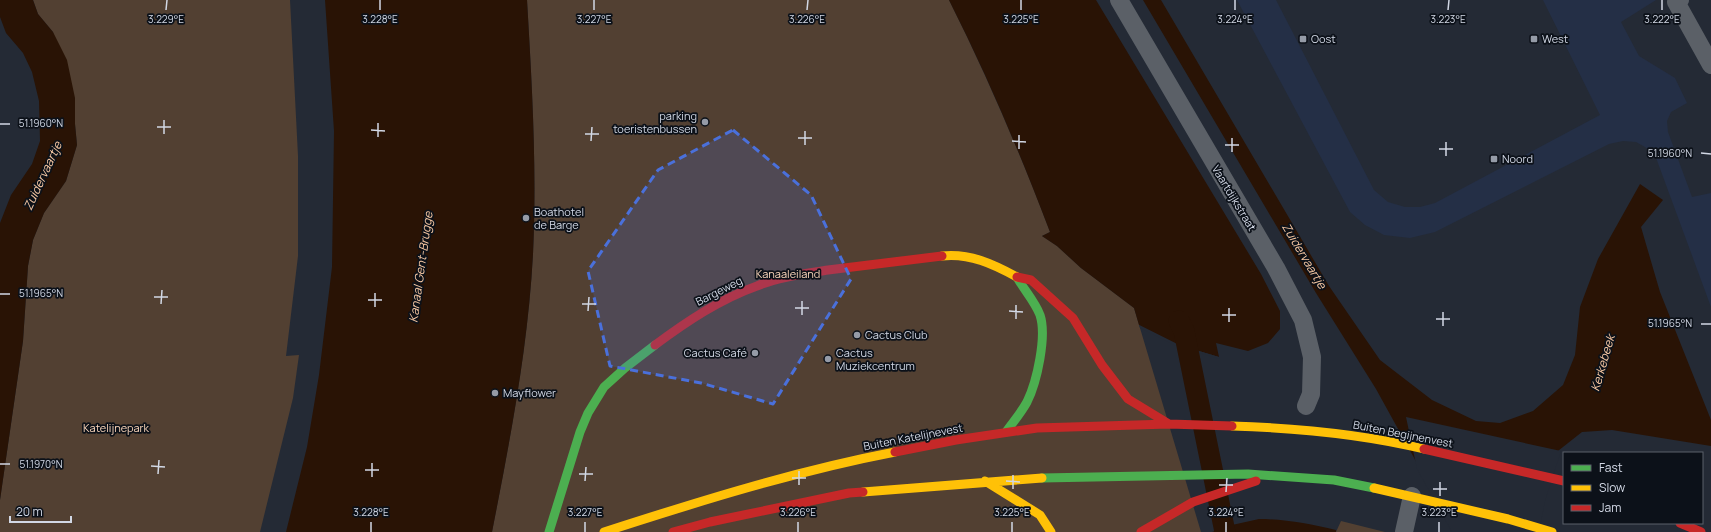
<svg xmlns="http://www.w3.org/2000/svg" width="1711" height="532" viewBox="0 0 1711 532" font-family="Manrope,sans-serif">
	<rect width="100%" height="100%" fill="#242a35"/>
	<path fill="#242f46" d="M 1237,0 L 1276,0 L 1374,190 L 1388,202 L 1405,207 L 1420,207 L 1435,203 L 1600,115 L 1543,0 L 1656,0 L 1621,22 L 1639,56 L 1675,78 L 1687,103 L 1671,112 L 1667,121 L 1668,132 L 1692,197 L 1711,193 L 1711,307 L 1655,155 L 1645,147 L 1636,142 L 1623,141 L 1609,144 L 1435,232 L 1410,238 L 1384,235 L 1365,225 L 1350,212 Z"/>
	<path fill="#524032" d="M 33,0 L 290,0 L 298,156 L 298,256 L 286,356 L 299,355 L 293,398 L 260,532 L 0,532 L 0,500 L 23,341 L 28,266 L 33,240 L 44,213 L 66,181 L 77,145 L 75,124 L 53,32 L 38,14 Z
		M 527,0 L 949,0 C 987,76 1020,153 1050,232 L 1042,236 L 1057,246 L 1081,268 L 1134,308 L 1201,532 L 492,532 C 510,440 528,348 533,254 C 537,169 532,85 527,0 Z
		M 1341,521 L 1385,532 L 1336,532 Z"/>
	<path fill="#291305" d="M 0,0 L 33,0 L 38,14 L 53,32 L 67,60 L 75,98 L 75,124 L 77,145 L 66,181 L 44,213 L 33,240 L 28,266 L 23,341 L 0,500 L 0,223 L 11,195 L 32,164 L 40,141 L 39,101 L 32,72 L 23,53 L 6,33 L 0,17 Z
		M 325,0 L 527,0 C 532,85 537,169 533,254 C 528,348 510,440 492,532 L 286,532 L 307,447 L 319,375 L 332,267 L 334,131 Z
		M 949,0 L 1096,0 L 1261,274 L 1280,311 L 1280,329 L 1268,343 L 1248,351 L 1216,343 L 1219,357 L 1179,345 L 1139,325 L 1134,308 L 1081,268 L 1057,246 L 1042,236 L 1050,232 C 1020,153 987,75 949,0 Z
		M 1143,0 L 1161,0 L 1329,286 L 1380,360 L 1432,400 L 1476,421 L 1500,423 L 1533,411 L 1563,385 L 1575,355 L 1580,307 L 1598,259 L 1640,184 L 1663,200 L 1641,227 L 1660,292 L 1711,420 L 1711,446 L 1612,430 L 1582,432 L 1455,532 L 1376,389 L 1316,293 Z
		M 1259,519 C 1285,519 1310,524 1336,530 L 1336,532 L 1212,532 L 1232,525 Z"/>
	<path fill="#242a35" d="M 1139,325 L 1179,345 L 1219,357 L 1220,359 L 1178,347 L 1140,328 Z
		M 1406,417 L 1561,451 L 1545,501 L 1539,532 L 1452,532 L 1417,469 Z"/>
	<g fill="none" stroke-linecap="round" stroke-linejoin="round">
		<path stroke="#291305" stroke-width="21" d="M 1179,321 L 1184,331 L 1225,532"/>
		<path stroke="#5b6067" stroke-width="18" d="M 1119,0 L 1276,268 L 1303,320 L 1312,357 L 1311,394 L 1306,406
			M 1680,0 L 1676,2 L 1711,65
			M 1404,532 L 1412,496"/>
		<path stroke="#4caf50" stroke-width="9" d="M 1006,432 C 1013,422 1021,413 1027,402 C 1037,382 1047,336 1040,315 C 1035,302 1025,291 1018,279
			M 1042,478 L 1248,474 L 1334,480 L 1374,488
			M 549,532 L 580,432 L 588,413 L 604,387 L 625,368 L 655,345"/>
		<path stroke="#ffc107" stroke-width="9" d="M 942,256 C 970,253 993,264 1017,277
			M 1232,426 C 1296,428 1362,434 1424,449
			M 985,481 L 1040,515 L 1051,532
			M 1374,488 L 1508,519 L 1552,532
			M 863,492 L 1042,478
			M 604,532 C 700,501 796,471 895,452"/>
		<path stroke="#c62828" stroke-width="9" d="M 1017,277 L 1031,280 L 1073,318 L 1102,365 L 1128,399 L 1169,424
			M 655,345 C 686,322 720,299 757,286 C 779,277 804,274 828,270 C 866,265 904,261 942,256
			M 1424,449 L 1564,481
			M 895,452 L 956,440 L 1037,428 L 1169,424 L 1232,426
			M 1680,523 L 1701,532
			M 673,532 L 710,522 L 849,493 L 863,492
			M 1141,532 L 1193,502 L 1256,481"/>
	</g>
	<path fill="#4a70db" fill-opacity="0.2" stroke="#4a70db" stroke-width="3" stroke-dasharray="8 5" stroke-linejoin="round" d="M 733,130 L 811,195 L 851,279 L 773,404 L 701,383 L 610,366 L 588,271 L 658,170 Z"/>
	<path fill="none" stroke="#d2d8e5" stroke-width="1.5" d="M 166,10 L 167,0M 380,10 L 380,0M 594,10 L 594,0M 807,10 L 808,0M 1021,10 L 1021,0M 1235,10 L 1235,0M 1448,10 L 1449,0M 1662,10 L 1662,0M 0,124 L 10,124M 157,127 L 171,127M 371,130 L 385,131M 164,134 L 164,120M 585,134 L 599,134M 378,137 L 378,123M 798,138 L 812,138M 591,141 L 592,127M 1012,141 L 1026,142M 805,145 L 805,131M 1225,145 L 1239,145M 1019,149 L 1019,135M 1439,149 L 1453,149M 1232,152 L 1232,138M 1701,153 L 1711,154M 1446,156 L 1446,142M 0,294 L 10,294M 154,297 L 168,297M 368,300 L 382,300M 161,304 L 162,290M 582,304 L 596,304M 375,307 L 375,293M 795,308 L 809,308M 588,311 L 589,297M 1009,311 L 1023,312M 802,315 L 802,301M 1222,315 L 1236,315M 1016,319 L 1016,305M 1436,319 L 1450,319M 1229,322 L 1229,308M 1701,324 L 1711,324M 1443,326 L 1443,312M 0,464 L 10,464M 151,466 L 165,467M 365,470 L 379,470M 158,474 L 159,460M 579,474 L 593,474M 372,477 L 372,463M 792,478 L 806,478M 585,481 L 586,467M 1006,481 L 1020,482M 799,485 L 799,471M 1219,485 L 1233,485M 1013,489 L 1013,475M 1433,489 L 1447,489M 1226,492 L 1227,478M 1440,496 L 1440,482M 371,532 L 371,522M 585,532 L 585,522M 798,532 L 798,522M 1012,532 L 1012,522M 1226,532 L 1226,522M 1439,532 L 1439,522"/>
	<g fill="#959ba7" stroke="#0c1119" stroke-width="1.5">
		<rect x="1299" y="35" width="8" height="8" rx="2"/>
		<rect x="1530" y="35" width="8" height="8" rx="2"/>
		<circle cx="705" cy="122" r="4"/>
		<rect x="1490" y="155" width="8" height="8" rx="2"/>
		<circle cx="526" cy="218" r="4"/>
		<circle cx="857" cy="335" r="4"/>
		<circle cx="755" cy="353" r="4"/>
		<circle cx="828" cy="359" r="4"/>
		<circle cx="495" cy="393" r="4"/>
	</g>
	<g text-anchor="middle" stroke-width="3.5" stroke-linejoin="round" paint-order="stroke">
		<g font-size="11" fill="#d2d8e5" stroke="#0c1119" text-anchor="start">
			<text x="1311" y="43">Oost</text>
			<text x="1542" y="43">West</text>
			<text x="697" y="120" text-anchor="end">parking<tspan x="697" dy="13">toeristenbussen</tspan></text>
			<text x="1502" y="163">Noord</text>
			<text x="534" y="216">Boathotel<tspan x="534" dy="13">de Barge</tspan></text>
			<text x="865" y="339">Cactus Club</text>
			<text x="747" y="357" text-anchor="end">Cactus Café</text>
			<text x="836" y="357">Cactus<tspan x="836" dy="13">Muziekcentrum</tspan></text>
			<text x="503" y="397">Mayflower</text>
		</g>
		<g font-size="11" fill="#d2d8e5" stroke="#0c1119">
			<text transform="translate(1234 198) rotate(59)" y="4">Vaartdijkstraat</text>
			<text transform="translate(719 291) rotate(-27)" y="4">Bargeweg</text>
			<text transform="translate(1403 434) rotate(11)" y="4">Buiten Begijnenvest</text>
			<text transform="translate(913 437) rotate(-11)" y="4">Buiten Katelijnevest</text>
		</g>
		<g font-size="11" fill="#fdd8bc" stroke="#0c1119">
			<text x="788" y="278">Kanaaleiland</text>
			<text x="116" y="432">Katelijnepark</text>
		</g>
		<g font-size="12" font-style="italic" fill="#facaa4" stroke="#0c1119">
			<text transform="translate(43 176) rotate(-65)" y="4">Zuidervaartje</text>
			<text transform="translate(1304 256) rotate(59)" y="4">Zuidervaartje</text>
			<text transform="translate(421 267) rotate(-82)" y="4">Kanaal Gent-Brugge</text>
			<text transform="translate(1603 363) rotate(-74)" y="4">Kerkebeek</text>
		</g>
	</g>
	<g font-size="10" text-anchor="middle" fill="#d2d8e5" stroke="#0c1119" stroke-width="3.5" stroke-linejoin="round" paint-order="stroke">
		<text x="166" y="23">3.229°E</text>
		<text x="380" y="23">3.228°E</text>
		<text x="594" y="23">3.227°E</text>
		<text x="807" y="23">3.226°E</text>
		<text x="1021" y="23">3.225°E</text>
		<text x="1235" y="23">3.224°E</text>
		<text x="1448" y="23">3.223°E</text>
		<text x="1662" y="23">3.222°E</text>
		<text x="41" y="127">51.1960°N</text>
		<text x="1670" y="157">51.1960°N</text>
		<text x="41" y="297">51.1965°N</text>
		<text x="1670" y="327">51.1965°N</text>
		<text x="41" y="468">51.1970°N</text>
		<text x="371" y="516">3.228°E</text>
		<text x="585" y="516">3.227°E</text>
		<text x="798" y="516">3.226°E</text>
		<text x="1012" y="516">3.225°E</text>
		<text x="1226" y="516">3.224°E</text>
		<text x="1439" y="516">3.223°E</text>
	</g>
	<rect x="1563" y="452" width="140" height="72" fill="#0c1119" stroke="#5b616b"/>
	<rect x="1571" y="465" width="20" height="6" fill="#4caf50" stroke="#5b616b"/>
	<text x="1599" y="472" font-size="12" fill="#d2d8e5">Fast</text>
	<rect x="1571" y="485" width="20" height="6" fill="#ffc107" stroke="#5b616b"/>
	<text x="1599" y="492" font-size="12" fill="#d2d8e5">Slow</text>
	<rect x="1571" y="505" width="20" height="6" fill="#c62828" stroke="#5b616b"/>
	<text x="1599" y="512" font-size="12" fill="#d2d8e5">Jam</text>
	<path d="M10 516v6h61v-6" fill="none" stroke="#d2d8e5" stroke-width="2"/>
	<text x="16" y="516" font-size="12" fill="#d2d8e5" stroke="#0c1119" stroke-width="3" paint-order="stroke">20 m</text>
</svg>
